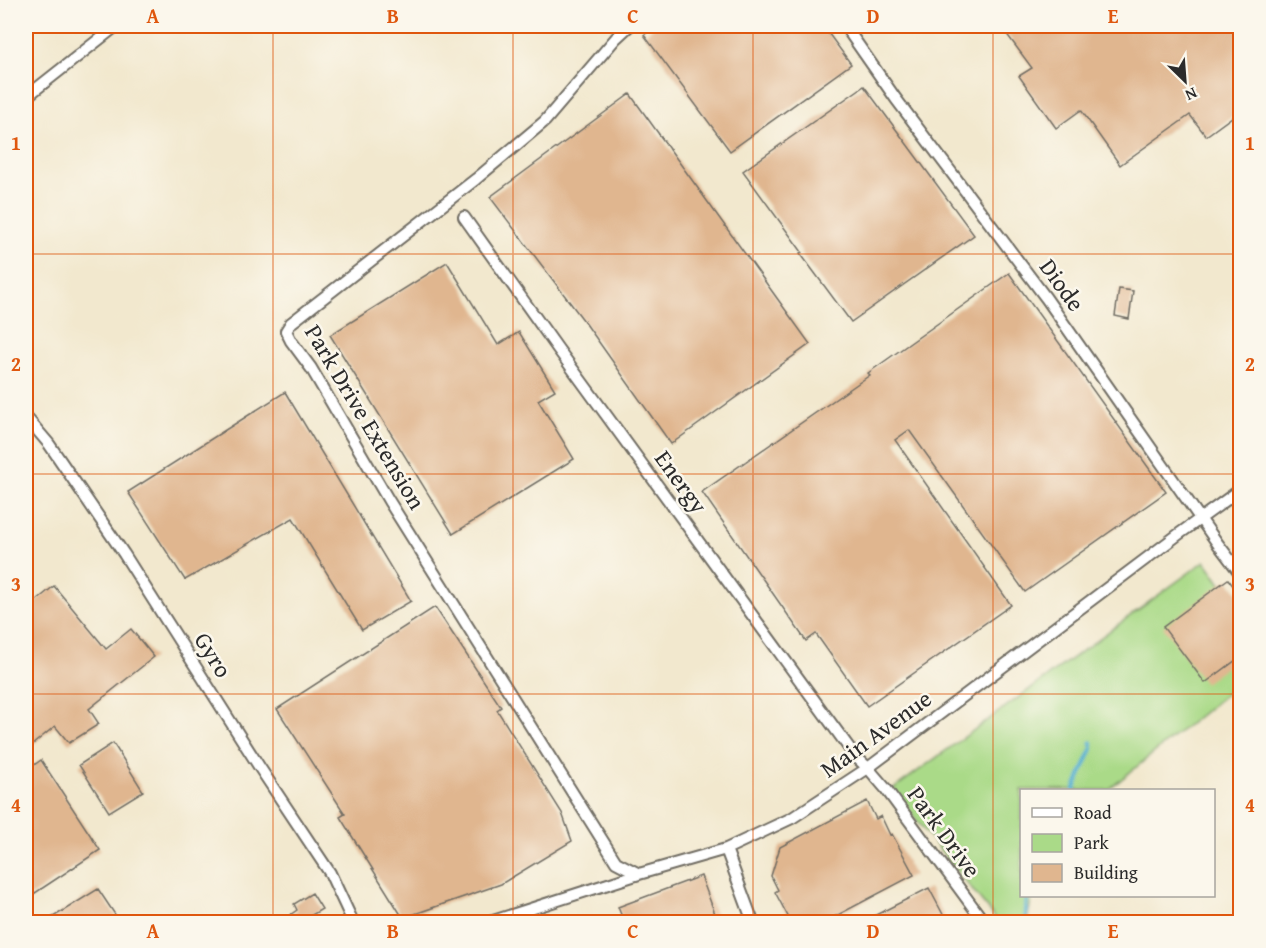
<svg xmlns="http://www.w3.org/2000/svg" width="1266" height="948" viewBox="0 0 1266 948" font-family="'Gentium Book Plus',serif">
	<rect width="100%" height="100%" fill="#fbf7ec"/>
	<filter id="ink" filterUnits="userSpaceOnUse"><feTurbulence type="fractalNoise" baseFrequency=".0167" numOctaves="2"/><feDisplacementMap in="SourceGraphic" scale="12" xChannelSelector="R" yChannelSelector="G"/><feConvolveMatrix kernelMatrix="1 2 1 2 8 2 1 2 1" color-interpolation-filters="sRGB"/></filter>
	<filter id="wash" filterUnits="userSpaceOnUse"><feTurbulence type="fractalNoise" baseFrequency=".008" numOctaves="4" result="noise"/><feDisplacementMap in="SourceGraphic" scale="24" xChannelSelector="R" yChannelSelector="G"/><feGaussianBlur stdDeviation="1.35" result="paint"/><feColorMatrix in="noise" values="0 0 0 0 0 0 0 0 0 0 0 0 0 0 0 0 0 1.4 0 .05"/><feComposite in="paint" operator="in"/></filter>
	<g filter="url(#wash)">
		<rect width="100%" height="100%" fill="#f2e8ce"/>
		<path fill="#aada88" stroke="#6a825a" stroke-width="1.5" d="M 1205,561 L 1240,611 L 1240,683 L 1108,790 L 1022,790 L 1022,896 L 1032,896 L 1027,922 L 998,922 L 892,790 Z"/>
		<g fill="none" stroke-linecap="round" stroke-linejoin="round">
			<path stroke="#56b0d4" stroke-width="4" d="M 1074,790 L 1092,749 L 1091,742
				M 1025,922 L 1027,896"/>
		</g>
		<g id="blocks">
			<path fill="#e0b68f" d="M 655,26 L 823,26 L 851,64 L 730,151 L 644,35 Z
				M 1009,26 L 1240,26 L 1240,111 L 1206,136 L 1190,115 L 1120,165 L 1081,110 L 1056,128 L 1019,76 L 1032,68 L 1003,29 Z
				M 864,86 L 974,235 L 851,322 L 800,253 L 802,252 L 743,171 Z
				M 630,94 L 810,344 L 671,444 L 584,321 L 490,197 Z
				M 447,262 L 498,345 L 519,332 L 555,390 L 538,400 L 574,459 L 453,534 L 330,335 Z
				M 1009,273 L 1166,492 L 1025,592 L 909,430 L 895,440 L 1011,605 L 867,706 L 816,634 L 806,641 L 702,492 L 870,375 L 868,373 Z
				M 1119,289 L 1133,291 L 1129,319 L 1115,316 Z
				M 285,392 L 411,601 L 362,630 L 293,518 L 185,580 L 128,492 Z
				M 1228,579 L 1240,595 L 1240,657 L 1205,683 L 1163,627 Z
				M 54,586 L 106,649 L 131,629 L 154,657 L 89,709 L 99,724 L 69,743 L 55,726 L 26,750 L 26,609 Z
				M 435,607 L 501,707 L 497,710 L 562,813 L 572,841 L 501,884 L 403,918 L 340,817 L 345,814 L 277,709 Z
				M 113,743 L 143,791 L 109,812 L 79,765 Z
				M 41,760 L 100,850 L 26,899 L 26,771 Z
				M 867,801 L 876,819 L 881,816 L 890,835 L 892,834 L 914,875 L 830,919 L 832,922 L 791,922 L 775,892 L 778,890 L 771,876 L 780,847 Z
				M 701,876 L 718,922 L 624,922 L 618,907 Z
				M 929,888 L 947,922 L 862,922 Z
				M 98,889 L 120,922 L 45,922 Z
				M 312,893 L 322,909 L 300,922 L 280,922 L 297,910 L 294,904 Z"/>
		</g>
	</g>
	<g filter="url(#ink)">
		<use href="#blocks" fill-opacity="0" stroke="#716d64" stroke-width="1.5"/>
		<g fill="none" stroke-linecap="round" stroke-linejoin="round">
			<g stroke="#716d64" stroke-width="14">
				<path id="street" d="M 629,26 L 616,38 L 545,121 L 476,179 L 291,323 L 286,331 L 291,341 L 311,368 L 389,501 L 616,862 L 639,874
					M 845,26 L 896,99 L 1046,298 L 1218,544 L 1240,573
					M 26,97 L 116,26
					M 464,217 L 558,349 L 855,756 L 868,768 L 886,789 L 984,922
					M 26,417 L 49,444 L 124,554 L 260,768 L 330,873 L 353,922
					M 726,849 L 753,922
					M 490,922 L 639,874 L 726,849 L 792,818 L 868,768 L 1179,534 L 1240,490"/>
			</g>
			<use href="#street" stroke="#fff" stroke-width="10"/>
		</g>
	</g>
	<path fill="none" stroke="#df570e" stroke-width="1.5" stroke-opacity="0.55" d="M 273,26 L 273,922M 513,26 L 513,922M 753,26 L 753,922M 993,26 L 993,922M 26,254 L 1240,254M 26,474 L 1240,474M 26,694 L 1240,694"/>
	<g text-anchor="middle" stroke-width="5" stroke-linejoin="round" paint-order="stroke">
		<g font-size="24" fill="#2b2b2b" stroke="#fbf7ec">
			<text transform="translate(1062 285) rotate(54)" y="8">Diode</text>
			<text transform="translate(365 417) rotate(59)" y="8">Park Drive Extension</text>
			<text transform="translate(681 482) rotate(54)" y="8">Energy</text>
			<text transform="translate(213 655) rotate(58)" y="8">Gyro</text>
			<text transform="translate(876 734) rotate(-36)" y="8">Main Avenue</text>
			<text transform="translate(944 832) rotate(54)" y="8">Park Drive</text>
		</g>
	</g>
	<rect width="1266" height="948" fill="none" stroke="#fbf7ec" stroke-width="66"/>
	<rect x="1020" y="789" width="195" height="108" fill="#fbf7ec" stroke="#a8a59f" stroke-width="1.5"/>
	<rect x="1032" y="808" width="30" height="9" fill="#ffffff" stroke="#a8a59f" stroke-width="1.5"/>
	<text x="1074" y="819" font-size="18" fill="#2b2b2b">Road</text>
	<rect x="1032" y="834" width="30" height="18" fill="#aada88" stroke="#a8a59f" stroke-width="1.5"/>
	<text x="1074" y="849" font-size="18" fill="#2b2b2b">Park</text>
	<rect x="1032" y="864" width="30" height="18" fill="#e0b68f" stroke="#a8a59f" stroke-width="1.5"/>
	<text x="1074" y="879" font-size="18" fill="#2b2b2b">Building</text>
	<g transform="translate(1185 81) rotate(155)" stroke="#fbf7ec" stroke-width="4.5" paint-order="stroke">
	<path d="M0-4.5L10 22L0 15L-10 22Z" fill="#2b2b2b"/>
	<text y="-9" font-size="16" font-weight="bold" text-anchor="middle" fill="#2b2b2b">N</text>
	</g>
	<rect x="33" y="33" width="1200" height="882" fill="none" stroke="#df570e" stroke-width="2"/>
	<g font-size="20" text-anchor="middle" font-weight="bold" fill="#df570e">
		<text x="153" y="23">A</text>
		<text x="393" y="23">B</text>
		<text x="633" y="23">C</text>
		<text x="873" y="23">D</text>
		<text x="1113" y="23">E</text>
		<text x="16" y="150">1</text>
		<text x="1250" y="150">1</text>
		<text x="16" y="371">2</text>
		<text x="1250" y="371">2</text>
		<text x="16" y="591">3</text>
		<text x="1250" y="591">3</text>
		<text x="16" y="812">4</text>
		<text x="1250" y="812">4</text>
		<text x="153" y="938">A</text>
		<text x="393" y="938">B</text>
		<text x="633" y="938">C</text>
		<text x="873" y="938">D</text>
		<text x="1113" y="938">E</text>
	</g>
</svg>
